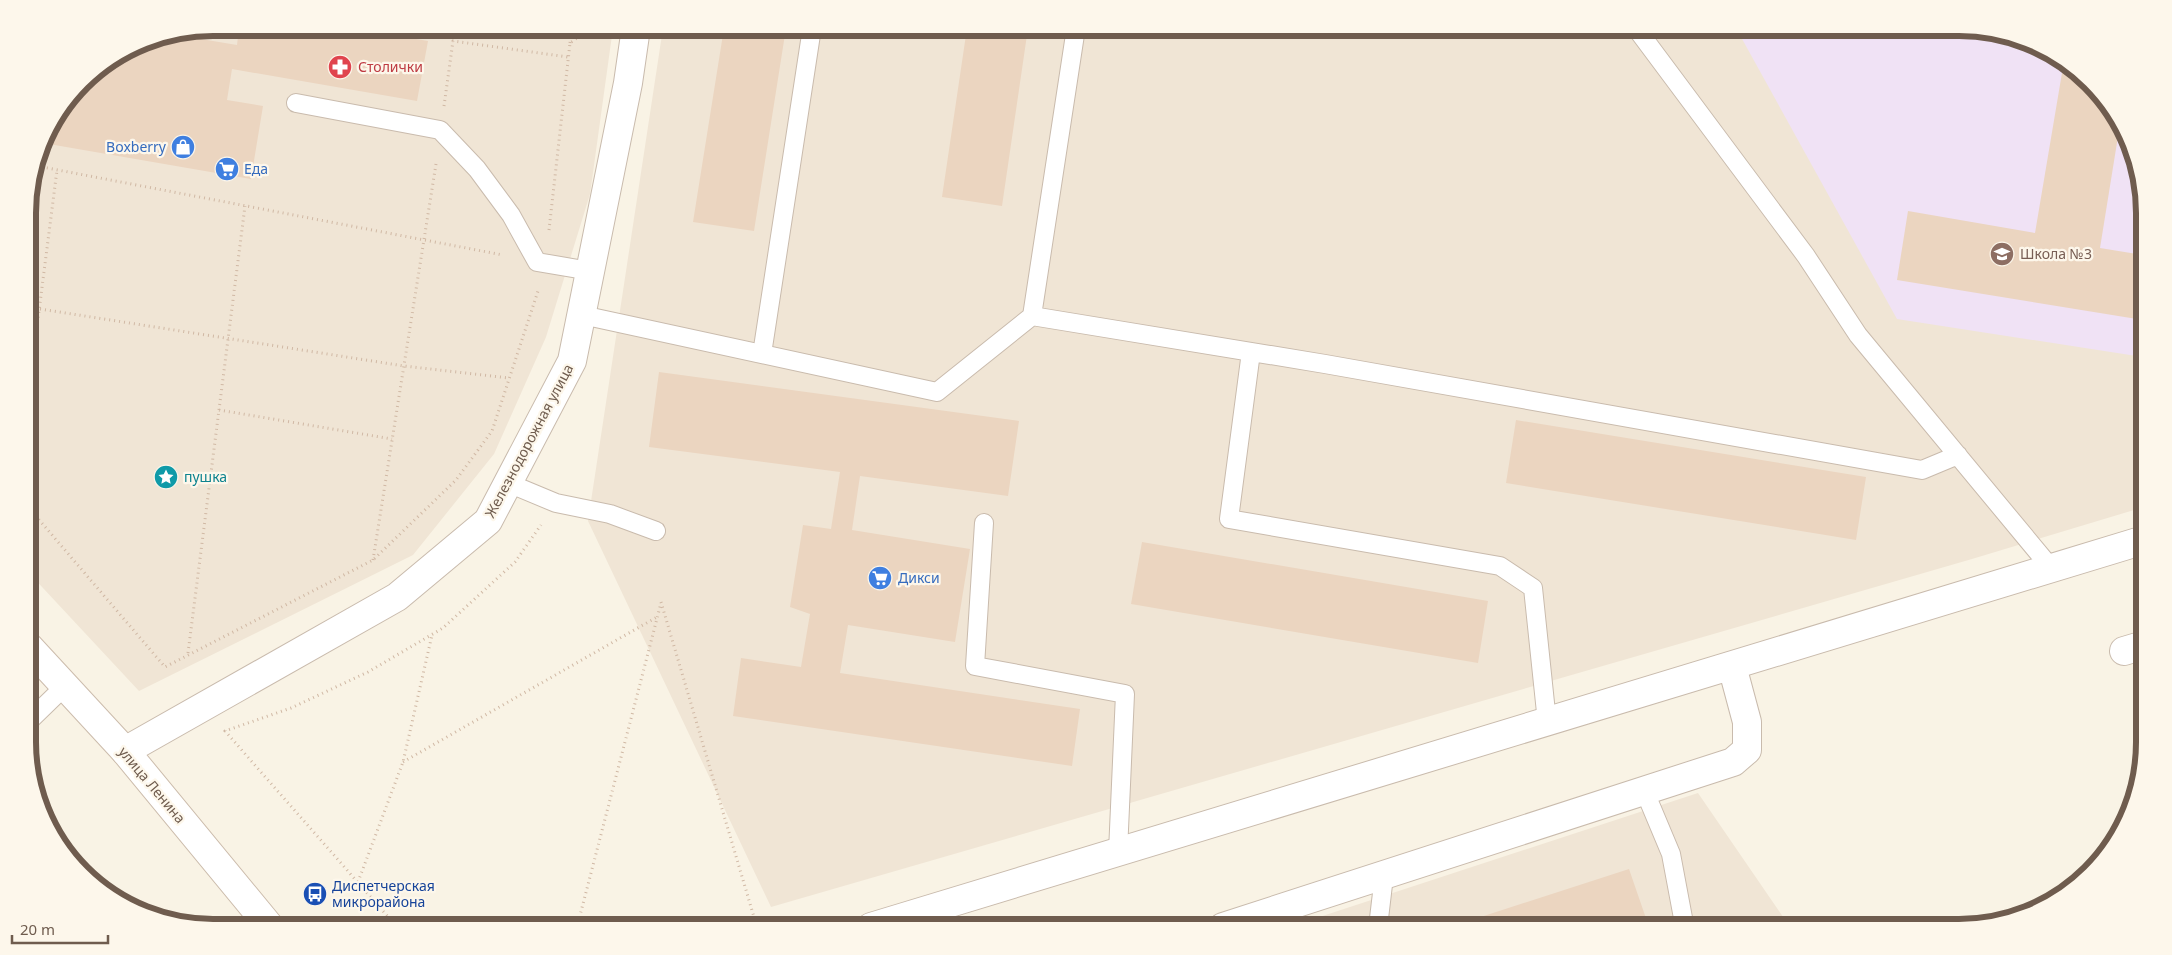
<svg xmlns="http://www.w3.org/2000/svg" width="2172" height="955" viewBox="0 0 2172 955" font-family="'Noto Sans',sans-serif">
	<rect width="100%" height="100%" fill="#f9f3e5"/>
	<path fill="#f0e5d5" d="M 213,28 L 613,28 L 590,194 L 546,337 L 494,454 L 413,555 L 139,691 L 29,573 L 28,200 L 46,131 L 90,74 L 142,41 Z
		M 663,28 L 1959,28 L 2030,41 L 2072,66 L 2106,100 L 2130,142 L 2143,189 L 2144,507 L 1972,559 L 771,907 L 588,521 Z
		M 1698,793 L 1790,927 L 1289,927 Z"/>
	<path fill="#f0e2f5" d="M 1736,28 L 1959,28 L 2030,41 L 2072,66 L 2106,100 L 2130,142 L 2143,189 L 2143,357 L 1897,319 Z"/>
	<path fill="#ebd5c0" d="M 239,28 L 352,28 L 428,41 L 417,101 L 232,69 L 227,100 L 263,106 L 251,179 L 43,143 L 46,131 L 90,74 L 142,41 L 177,35 L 237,45 Z
		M 724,28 L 786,28 L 754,231 L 693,222 Z
		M 967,28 L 1028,28 L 1002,206 L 942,197 Z
		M 2064,61 L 2072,66 L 2106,100 L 2120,124 L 2100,248 L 2143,255 L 2143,320 L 1897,280 L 1908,211 L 2035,233 Z
		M 659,372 L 1019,421 L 1008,496 L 860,476 L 852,530 L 970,549 L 955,642 L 848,625 L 840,673 L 1080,709 L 1072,766 L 733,716 L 741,658 L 801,667 L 810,614 L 790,607 L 803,525 L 831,529 L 840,472 L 649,447 Z
		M 1516,420 L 1866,477 L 1856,540 L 1506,483 Z
		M 1142,542 L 1488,601 L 1478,663 L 1131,604 Z
		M 1629,869 L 1649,927 L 1450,927 Z"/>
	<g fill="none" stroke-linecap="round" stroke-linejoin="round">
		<g stroke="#c9bbad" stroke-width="20">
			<path id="service" d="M 1636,28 L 1806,256 L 1858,335 L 2051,568
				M 296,103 L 440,130 L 477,169 L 511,215 L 537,262 L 590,271
				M 582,315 L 937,392 L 1032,316 L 1325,364 L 1922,470 L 1958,455
				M 1032,316 L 1076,28
				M 1251,352 L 1229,519 L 1500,566 L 1533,588 L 1547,722
				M 762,354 L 812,28
				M 508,483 L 556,503 L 610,514 L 656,531
				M 984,523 L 975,666 L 1125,694 L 1118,852
				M 29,721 L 64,687
				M 1645,792 L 1671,854 L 1683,918 L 1681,927
				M 1378,927 L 1384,876"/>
		</g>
		<g stroke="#c9bbad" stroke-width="30">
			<path id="minor" d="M 2124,651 L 2144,645
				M 871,927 L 2144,540
				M 1223,927 L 1733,762 L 1747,750 L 1747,722 L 1732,666"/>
		</g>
		<g stroke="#c9bbad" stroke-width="30">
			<path id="tertiary" d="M 125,751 L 397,597 L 488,521 L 572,361 L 628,83 L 636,28"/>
		</g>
		<g stroke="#ccbcac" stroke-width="30">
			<path id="secondary" d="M 29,647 L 125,751 L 270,927"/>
		</g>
		<path stroke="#d0b8a4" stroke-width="3" stroke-dasharray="1 4" stroke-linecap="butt" d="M 570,43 L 572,28
			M 444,106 L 453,41 L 568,57
			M 37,166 L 503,255
			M 549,230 L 570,43 L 591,28
			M 40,309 L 404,366 L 509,378
			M 28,397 L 57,170
			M 219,410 L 392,439
			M 29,508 L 165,667 L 373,560 L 456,480 L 492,431 L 539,288
			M 373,560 L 436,164
			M 661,602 L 756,924 L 742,927
			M 188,653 L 245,206
			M 403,762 L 657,617
			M 358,882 L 403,762 L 432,635
			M 397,927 L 225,731 L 291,708 L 368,672 L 443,628 L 515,562 L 541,525
			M 577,927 L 661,603"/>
		<use href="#service" stroke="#fff" stroke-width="18"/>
		<use href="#minor" stroke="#fff" stroke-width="28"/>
		<use href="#tertiary" stroke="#fff" stroke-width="28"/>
		<use href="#secondary" stroke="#fff" stroke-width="28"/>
	</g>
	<defs>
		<g id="pharmacy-disc" transform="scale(1.25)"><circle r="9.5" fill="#e0444e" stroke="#fdf7eb"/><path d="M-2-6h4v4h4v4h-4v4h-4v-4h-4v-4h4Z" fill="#fff"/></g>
		<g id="shop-disc" transform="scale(1.25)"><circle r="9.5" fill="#3f7fe0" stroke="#fdf7eb"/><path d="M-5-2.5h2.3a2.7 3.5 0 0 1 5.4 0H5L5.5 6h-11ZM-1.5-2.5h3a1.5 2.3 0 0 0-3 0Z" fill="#fff"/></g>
		<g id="supermarket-disc" transform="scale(1.25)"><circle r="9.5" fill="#3f7fe0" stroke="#fdf7eb"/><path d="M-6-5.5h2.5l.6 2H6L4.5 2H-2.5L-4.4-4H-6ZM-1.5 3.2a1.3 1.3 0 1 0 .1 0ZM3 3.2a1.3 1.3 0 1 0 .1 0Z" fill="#fff"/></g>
		<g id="school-disc" transform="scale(1.25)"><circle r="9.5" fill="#8d6e63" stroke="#fdf7eb"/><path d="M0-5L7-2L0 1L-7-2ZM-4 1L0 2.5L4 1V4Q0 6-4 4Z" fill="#fff"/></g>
		<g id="sight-disc" transform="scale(1.25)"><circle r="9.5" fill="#0f9aa8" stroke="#fdf7eb"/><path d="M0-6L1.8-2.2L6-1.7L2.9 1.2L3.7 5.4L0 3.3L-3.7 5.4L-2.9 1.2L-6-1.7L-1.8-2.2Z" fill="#fff"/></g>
		<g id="bus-disc" transform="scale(1.25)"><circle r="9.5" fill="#1a4fb4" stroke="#fdf7eb"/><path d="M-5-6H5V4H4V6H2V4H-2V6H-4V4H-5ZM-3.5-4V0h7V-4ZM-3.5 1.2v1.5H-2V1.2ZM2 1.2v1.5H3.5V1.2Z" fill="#fff"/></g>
	</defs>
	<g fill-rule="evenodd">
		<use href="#pharmacy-disc" x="340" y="67"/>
		<use href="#shop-disc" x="183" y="147"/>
		<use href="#supermarket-disc" x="227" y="169"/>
		<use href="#school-disc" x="2002" y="254"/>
		<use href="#sight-disc" x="166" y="477"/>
		<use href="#supermarket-disc" x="880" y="578"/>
		<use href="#bus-disc" x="315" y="894"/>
	</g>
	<g text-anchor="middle" stroke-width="4.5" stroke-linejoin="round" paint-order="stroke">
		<g font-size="14" fill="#be3a42" stroke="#fdf7eb" text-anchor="start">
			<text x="358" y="72">Столички</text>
		</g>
		<g font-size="14" fill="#366cbe" stroke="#fdf7eb" text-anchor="start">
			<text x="166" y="152" text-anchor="end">Boxberry</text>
			<text x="244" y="174">Еда</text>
			<text x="898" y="583">Дикси</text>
		</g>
		<g font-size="14" fill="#785e54" stroke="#fdf7eb" text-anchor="start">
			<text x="2020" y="259">Школа №3</text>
		</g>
		<g font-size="14" fill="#6f5c4e" stroke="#fdf7eb">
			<text transform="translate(529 441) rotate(-62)" y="5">Железнодорожная улица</text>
			<text transform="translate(152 785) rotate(50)" y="5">улица Ленина</text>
		</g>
		<g font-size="14" fill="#0d838f" stroke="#fdf7eb" text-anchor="start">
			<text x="184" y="482">пушка</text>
		</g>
		<g font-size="14" fill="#164399" stroke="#fdf7eb" text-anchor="start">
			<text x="332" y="891">Диспетчерская<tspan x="332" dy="16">микрорайона</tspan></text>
		</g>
	</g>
	<path d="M0 0H2172V955H0ZM213 36H1959A177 177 0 0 1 2136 213V742A177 177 0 0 1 1959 919H213A177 177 0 0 1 36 742V213A177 177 0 0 1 213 36Z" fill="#fdf7eb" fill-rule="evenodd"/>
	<path fill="none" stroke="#6f5c4e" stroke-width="6" d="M213 36H1959A177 177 0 0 1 2136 213V742A177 177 0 0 1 1959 919H213A177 177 0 0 1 36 742V213A177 177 0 0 1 213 36Z"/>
	<path d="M12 935v8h96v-8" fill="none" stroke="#6f5c4e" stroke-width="2.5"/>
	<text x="20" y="935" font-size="15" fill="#6f5c4e" stroke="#fdf7eb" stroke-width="4" paint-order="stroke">20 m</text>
</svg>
